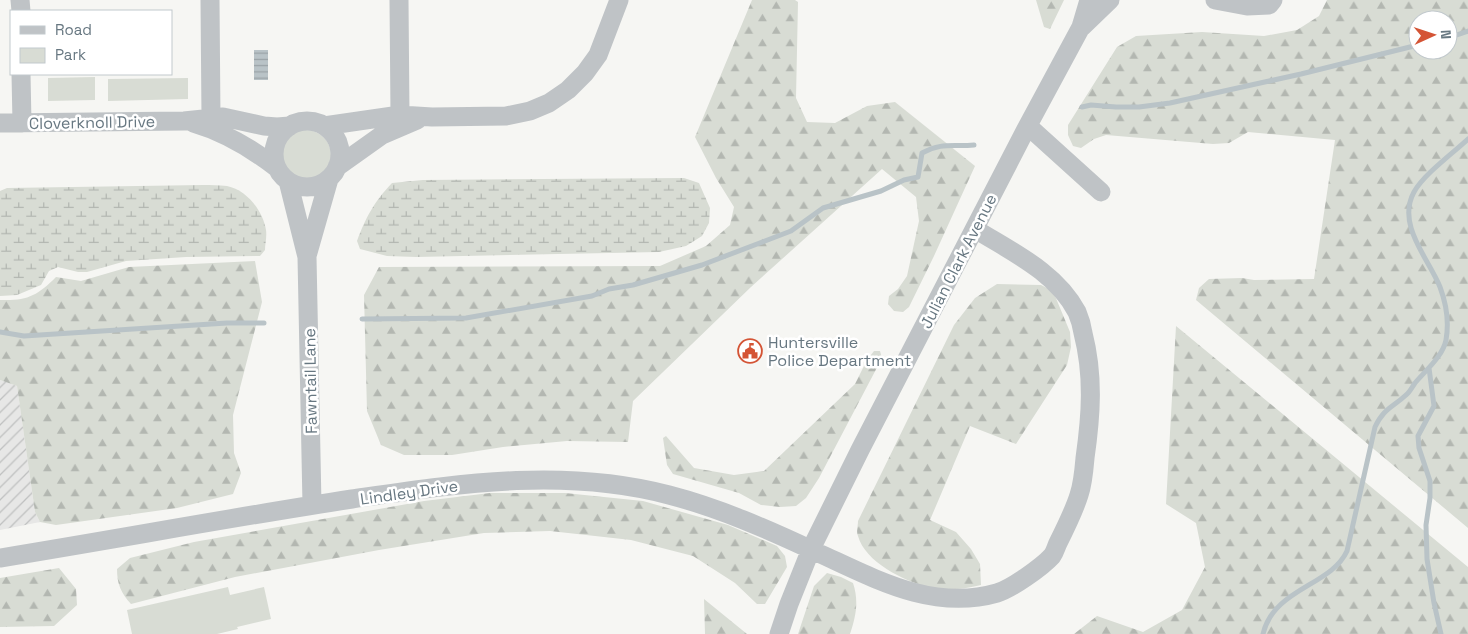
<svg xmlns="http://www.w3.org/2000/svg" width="1468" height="634" viewBox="0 0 1468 634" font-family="'Space Grotesk',sans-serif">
	<defs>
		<pattern id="industrial-furrows" width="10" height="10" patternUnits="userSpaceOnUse" patternTransform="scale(1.25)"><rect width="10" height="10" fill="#e7e7e6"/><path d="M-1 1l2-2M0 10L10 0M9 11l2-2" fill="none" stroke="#bfc0c0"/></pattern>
		<pattern id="forest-firs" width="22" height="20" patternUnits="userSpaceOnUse" patternTransform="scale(1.25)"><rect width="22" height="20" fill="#d8dcd4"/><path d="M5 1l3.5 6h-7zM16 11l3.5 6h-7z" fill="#b3b7b1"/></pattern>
		<pattern id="wetland-marsh" width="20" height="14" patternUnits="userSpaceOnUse" patternTransform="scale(1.25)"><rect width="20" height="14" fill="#d8dcd4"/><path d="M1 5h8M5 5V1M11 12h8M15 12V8" fill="none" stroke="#b3b7b1"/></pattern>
		<pattern id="water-rules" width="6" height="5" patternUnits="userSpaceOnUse" patternTransform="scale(1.25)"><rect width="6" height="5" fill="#b9c3c7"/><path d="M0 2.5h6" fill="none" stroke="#9aa3a7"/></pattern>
	</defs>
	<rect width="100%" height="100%" fill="#f6f6f3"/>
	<path fill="url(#industrial-furrows)" d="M 0,380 L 17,386 L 35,512 L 40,522 L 0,530 Z"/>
	<path fill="#d8dcd4" d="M 95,77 L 95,100 L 48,101 L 48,78 Z
		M 188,78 L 188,99 L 108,101 L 108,79 Z
		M281 155a25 25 0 1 1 50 0a25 25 0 1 1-50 0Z
		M 228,587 L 230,595 L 264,587 L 271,619 L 237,627 L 238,629 L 217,634 L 132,634 L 127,610 Z"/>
	<path fill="url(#forest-firs)" fill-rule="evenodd" d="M 752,0 L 795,0 L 798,2 L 796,98 L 807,122 L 835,123 L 867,106 L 895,102 L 975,166 L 934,256 L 909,307 L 903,312 L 894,311 L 888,304 L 889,296 L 898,289 L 907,276 L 919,221 L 916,197 L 882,169 L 751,287 L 633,401 L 628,442 L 567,441 L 503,447 L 452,455 L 404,455 L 381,445 L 367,411 L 364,295 L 379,267 L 660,266 L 706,246 L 730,225 L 734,207 L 716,178 L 695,137 Z
		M 1036,0 L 1064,0 L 1050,29 L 1044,27 Z
		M 1327,0 L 1468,0 L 1468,528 L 1196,300 L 1199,288 L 1209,279 L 1242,278 L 1254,280 L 1314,279 L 1335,140 L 1248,132 L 1229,143 L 1213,144 L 1106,135 L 1094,139 L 1081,148 L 1073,146 L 1068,135 L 1068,125 L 1117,47 L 1136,36 L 1202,32 L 1264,36 L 1297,30 L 1319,16 ZM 1418,20 L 1448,20 L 1448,50 L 1418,50 Z
		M 255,261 L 262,302 L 233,415 L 234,453 L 241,473 L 233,494 L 177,508 L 56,525 L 40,522 L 35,512 L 17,386 L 0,380 L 0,300 C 27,301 37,296 56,277 L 81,281 L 129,267 Z
		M 997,284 L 1041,285 L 1053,291 L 1070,332 L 1071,347 L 1067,365 L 1016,444 L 970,426 L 930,520 L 956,532 L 971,549 L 980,564 L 981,585 C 964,589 945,592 928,587 C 904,581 865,562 858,536 C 856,532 858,526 858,521 L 954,325 L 975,298 Z
		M 1176,326 L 1468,567 L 1468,634 L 1074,634 L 1097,616 L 1143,632 L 1182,610 L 1205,567 L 1196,523 L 1166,504 Z
		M 874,351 L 880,351 L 882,358 L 819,478 L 806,498 L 796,506 L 780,507 L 761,505 L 739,493 L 673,474 L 667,465 L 663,438 L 666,436 L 694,468 L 734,475 L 764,471 L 855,384 L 867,360 Z
		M 490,493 L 565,493 L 643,501 L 728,525 L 777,546 L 785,556 L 787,567 L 765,604 L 757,604 L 735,583 L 693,556 L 631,540 L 550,531 L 484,533 L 379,550 L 235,577 L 131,604 C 121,593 117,584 117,569 L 130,558 L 194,542 L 424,501 Z
		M 59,568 L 76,589 L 77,605 L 54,626 L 0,627 L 0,578 Z
		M 827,573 L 841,577 L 853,583 C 859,601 856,616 850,634 L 798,634 L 814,586 Z
		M 704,599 L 747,634 L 705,634 Z"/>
	<path fill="url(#wetland-marsh)" d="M 684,178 L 699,183 L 710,208 L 709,223 L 702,236 L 686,246 L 659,252 L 416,257 L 387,256 L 360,249 L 357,241 C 366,217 374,202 392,183 L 423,180 Z
		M 203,185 C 211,185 219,185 227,186 C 247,190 263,211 266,230 C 267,237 265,244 265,250 L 260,256 L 186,257 L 126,261 L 87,272 L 78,272 L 58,267 L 49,271 L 41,285 L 17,295 L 0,296 L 0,191 L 7,188 Z"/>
	<path fill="url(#water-rules)" d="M 254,50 L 268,50 L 268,80 L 254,80 Z"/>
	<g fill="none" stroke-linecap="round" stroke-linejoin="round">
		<path stroke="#b9c3c7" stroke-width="5" d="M 1448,38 L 1468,31
			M 1082,107 L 1091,105 L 1116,107 L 1139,107 L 1170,103 L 1301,74 L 1418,45
			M 362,319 L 466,318 L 592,296 L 609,289 L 633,285 L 702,265 L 791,231 L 823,208 L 881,191 L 904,180 L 918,177 L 922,153 C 942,142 953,147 974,145
			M 0,332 L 24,336 L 227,323 L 264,323
			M 1429,368 L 1434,406 L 1418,436 L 1419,448 L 1430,481 L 1430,498 L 1426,525 L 1427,559 L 1434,603 L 1441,634
			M 1263,634 C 1274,588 1331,586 1347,551 L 1375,427 C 1384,408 1392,408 1406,395 C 1410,392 1412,387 1415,383 C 1426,370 1443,356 1446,340 C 1449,323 1446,303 1440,287 C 1429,259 1396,225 1414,192 C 1423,175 1453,153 1468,139"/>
		<path stroke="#bfc3c6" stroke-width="19" d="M 20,0 L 21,11
			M 210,0 L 211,118
			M 399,0 L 400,115
			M 1215,0 L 1247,6 L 1269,5 L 1273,0
			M 1082,27 L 1110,0
			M 21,74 L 22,123
			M274 154a33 33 0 1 1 66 0a33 33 0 1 1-66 0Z
			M 0,123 L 184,121 L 223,117 L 264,126 L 277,127 L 290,126
			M 193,123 C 224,132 251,148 277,168
			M 324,126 L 400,115 L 432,117 L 506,116 L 530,111 L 549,103 L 568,90 L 585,73 L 598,55 L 619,0
			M 1028,126 L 1101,192
			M 337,167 L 382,135 L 417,120
			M 288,181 L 307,257 L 312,505
			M 307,256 L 329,179
			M 0,558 C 117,539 234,517 352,499 C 457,484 563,467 669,495 C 719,508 767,529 814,551 C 872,577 931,612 997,593 C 1011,589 1042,567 1052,556 C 1055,552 1056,547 1058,543 C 1066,527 1074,511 1079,495 C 1083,483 1084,470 1085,458 C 1091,416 1094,376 1083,333 C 1082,326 1080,319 1077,312 C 1056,272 1012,252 975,229
			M 779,634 L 789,604 L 811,549 L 860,450 L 1026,129 L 1081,27 L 1089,0"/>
	</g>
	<defs>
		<g id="civic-ring" transform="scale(1.25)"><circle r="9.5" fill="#fff" stroke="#d45435" stroke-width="1.5"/><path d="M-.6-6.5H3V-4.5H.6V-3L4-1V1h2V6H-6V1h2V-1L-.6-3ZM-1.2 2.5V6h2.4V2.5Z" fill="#d45435"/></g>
	</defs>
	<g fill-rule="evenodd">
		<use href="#civic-ring" x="750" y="351"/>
	</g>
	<g text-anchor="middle" stroke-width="5" stroke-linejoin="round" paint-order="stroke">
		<g font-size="16" fill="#677781" stroke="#fff">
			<text transform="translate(92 122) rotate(-1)" y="6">Cloverknoll Drive</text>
			<text transform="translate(958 261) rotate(-63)" y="6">Julian Clark Avenue</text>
			<text transform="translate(310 381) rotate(-91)" y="6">Fawntail Lane</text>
			<text transform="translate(409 492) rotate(-8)" y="6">Lindley Drive</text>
		</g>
		<g font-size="16" fill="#677781" stroke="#fff" text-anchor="start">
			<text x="768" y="348">Huntersville<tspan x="768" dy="18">Police Department</tspan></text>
		</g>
	</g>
	<rect x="10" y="10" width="162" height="65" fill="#ffffff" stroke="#c2c9cd"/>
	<rect x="20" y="26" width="25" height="8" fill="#bfc3c6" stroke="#c2c9cd"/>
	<text x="55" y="35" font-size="15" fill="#677781">Road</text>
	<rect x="20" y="48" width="25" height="15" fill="#d8dcd4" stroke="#c2c9cd"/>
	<text x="55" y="60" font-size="15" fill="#677781">Park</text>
	<g transform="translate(1433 35) rotate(87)"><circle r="24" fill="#ffffff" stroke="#c2c9cd"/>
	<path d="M0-4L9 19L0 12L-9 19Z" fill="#d45435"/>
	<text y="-8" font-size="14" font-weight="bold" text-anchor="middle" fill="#677781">N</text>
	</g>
</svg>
